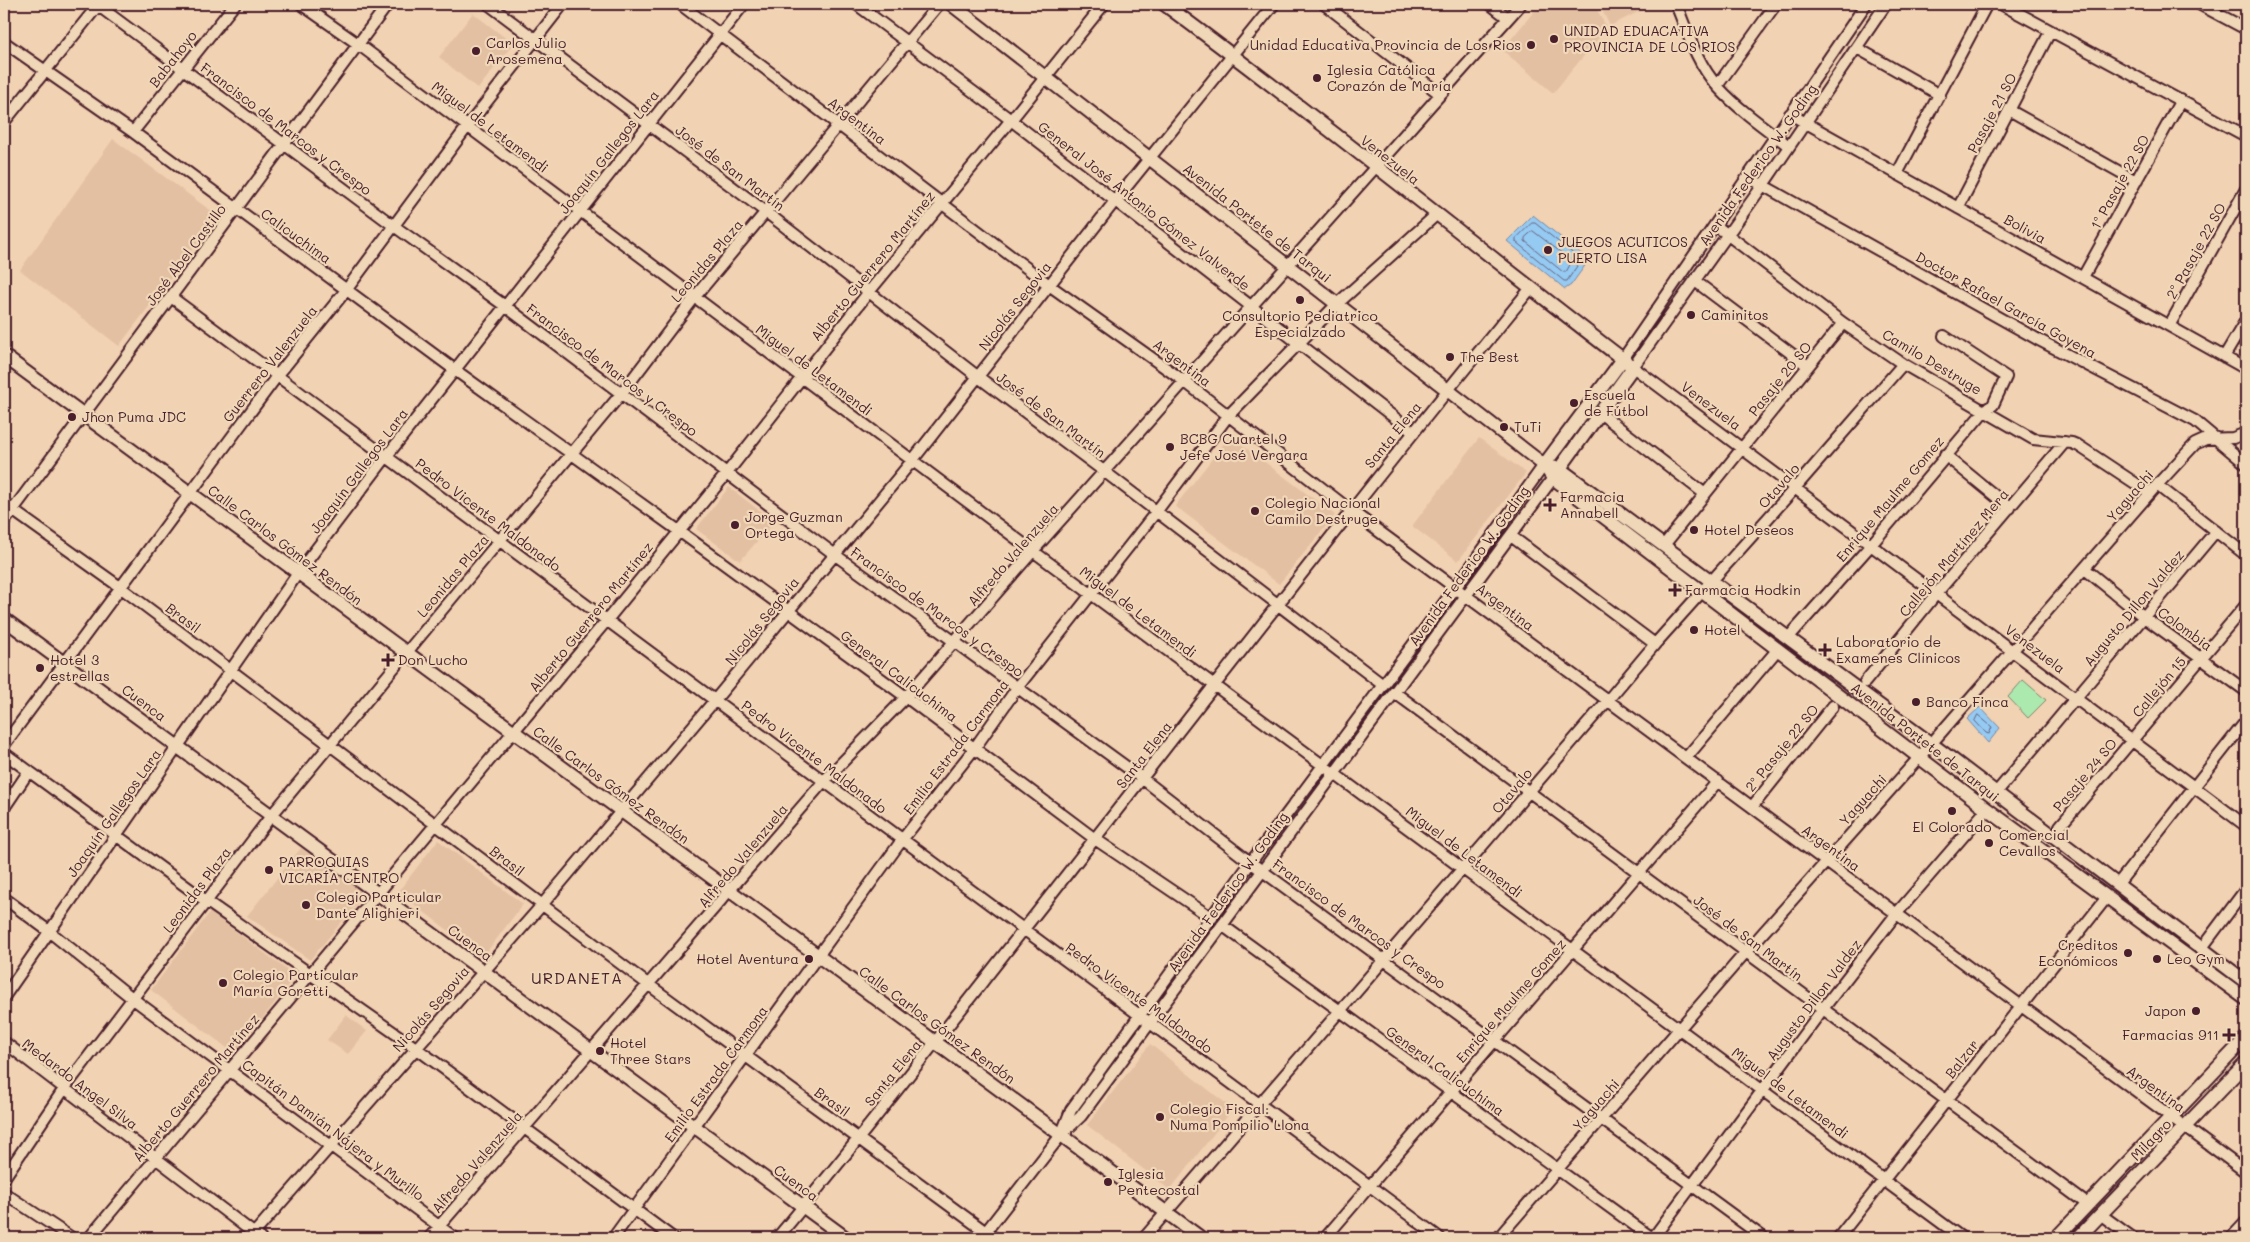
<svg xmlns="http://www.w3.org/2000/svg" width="2250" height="1242" viewBox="0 0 2250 1242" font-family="Mali,sans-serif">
	<rect width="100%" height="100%" fill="#f1d2b2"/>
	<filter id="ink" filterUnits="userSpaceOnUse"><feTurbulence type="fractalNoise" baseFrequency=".02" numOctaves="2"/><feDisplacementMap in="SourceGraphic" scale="10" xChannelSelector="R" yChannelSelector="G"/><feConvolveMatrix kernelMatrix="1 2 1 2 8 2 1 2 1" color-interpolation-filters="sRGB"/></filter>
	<g filter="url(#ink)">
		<path fill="#e4c0a3" d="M 1540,4 L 1594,4 L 1607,28 L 1553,93 L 1502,50 Z
			M 1599,4 L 1654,4 L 1610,26 Z
			M 473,13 L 513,44 L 478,89 L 439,57 Z
			M 113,139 L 218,216 L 119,346 L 20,270 Z
			M 1230,436 L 1335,515 L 1279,584 L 1175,506 Z
			M 1479,438 L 1526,473 L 1458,561 L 1412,526 Z
			M 729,487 L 774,522 L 740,561 L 696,529 Z
			M 438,840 L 523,904 L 483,957 L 398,892 Z
			M 301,848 L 365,894 L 310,960 L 247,916 Z
			M 210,912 L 295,976 L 235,1054 L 151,990 Z
			M 346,1015 L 367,1031 L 348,1054 L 327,1040 Z
			M 1150,1044 L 1233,1109 L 1170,1190 L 1087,1125 Z"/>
		<path fill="#ace9af" stroke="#7b846d" d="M 2023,680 L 2046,700 L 2028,718 L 2008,697 Z"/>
		<path fill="#95caf3" stroke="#7786a3" d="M 1533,215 L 1589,260 L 1571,285 L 1565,289 L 1507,241 Z
			M 1980,707 L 2000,728 L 1988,743 L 1967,719 Z"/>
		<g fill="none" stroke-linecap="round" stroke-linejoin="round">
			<path stroke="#68637b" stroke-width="1" d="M 1532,223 L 1535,223 L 1581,260 L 1567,281 L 1564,281 L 1516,242 L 1516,239 Z
				M 1533,231 L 1572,261 L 1566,272 L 1563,272 L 1525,241 L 1525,238 Z
				M 1978,715 L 1992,727 L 1989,734 L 1986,733 L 1975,721 Z"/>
			<g stroke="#4a1f2b" stroke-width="14">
				<path id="minor" d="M 96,4 L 394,226 L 505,306 L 834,554 L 1143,779 L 1242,856 L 1764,1238
					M 301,4 L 358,44 L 1033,551 L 1962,1238
					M 488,4 L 766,212 L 977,376 L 1105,472 L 1383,685
					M 680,4 L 1049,285 L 1184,381 L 1350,510 L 2246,1172
					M 856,4 L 1011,120 L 1413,432
					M 1324,4 L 1440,94
					M 1490,4 L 1508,18
					M 1676,4 C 1687,31 1697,64 1718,87 C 1738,109 1765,128 1789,146
					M 1886,4 L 1763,185 L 1633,367 L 2246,826
					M 2001,4 L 2246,136
					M 2199,4 L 2246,29
					M 4,42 L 133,132 L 455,370 L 679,531 L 906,697 L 1095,839 L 1212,918
					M 1857,48 L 1940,95
					M 1717,86 L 1776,4
					M 2009,110 L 2136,181
					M 1790,114 L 2246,369
					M 4,122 L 99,4
					M 133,132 L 235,4
					M 1897,174 L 1987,4
					M 1748,177 L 2037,339 L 2195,421 L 2246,464
					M 1958,208 L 2050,32
					M 1715,225 L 1843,323 L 1903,364 L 2033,439 L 2072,443 L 2079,446 L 2150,493
					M 2083,277 L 2181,100
					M 1695,281 L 1808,366
					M 171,297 L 1440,1238
					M 2169,326 L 2246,189
					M 2224,357 L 2246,320
					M 1623,359 L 1866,4
					M 1600,413 L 1705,494
					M 1945,455 L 2010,508
					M 2157,485 L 2246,555
					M 4,504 L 120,587 L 649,985 L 994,1238
					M 4,522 L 388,4
					M 1511,536 L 1655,644
					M 1664,545 L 1843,323
					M 2085,569 L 2144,617 L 2246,691
					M 1788,638 L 1871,545 L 1985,410 L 1993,405 L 2006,377 L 1944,336
					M 1865,682 L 1936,594 L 2065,442
					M 1394,692 L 2087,1204
					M 4,745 L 277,376 L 347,289 L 467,127 L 563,4
					M 4,753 L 206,901 L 416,1048 L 673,1238
					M 1686,758 L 1778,649
					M 1995,794 L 2216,531
					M 1752,807 L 1833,706
					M 4,808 L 29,771
					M 2060,826 L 2246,605
					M 2117,885 L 2246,721
					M 4,898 L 50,932 L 132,998 L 455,1238
					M 1222,925 L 1652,1238
					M 2201,949 L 2246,889
					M 4,997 L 298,573 L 386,457 L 744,4
					M 4,1042 L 260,1238
					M 1063,1130 L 1071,1110 L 1251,862 L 1456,587 L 1544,465
					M 4,1178 L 64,1089 L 271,816 L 621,394 L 694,298 L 939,4
					M 4,1193 L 72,1238
					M 2100,1214 L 2133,1238
					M 89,1238 L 607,620 L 727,473 L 868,293 L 1011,120 L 1104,4
					M 250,1238 L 542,905 L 715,700 L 912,461 L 1115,201 L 1274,4
					M 429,1238 L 824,781 L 906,697 L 1033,551 L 1521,4
					M 613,1238 L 902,840 L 974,749 L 1017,688 L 1156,512 L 1228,416 L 1337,304 L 1436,215
					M 777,1238 C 862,1137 943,1032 1024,929 C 1193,714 1358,498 1531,288
					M 981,1238 L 1061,1135 L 1081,1116 L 1553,478
					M 1144,1238 L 1608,700 L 1655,644 L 1795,488 L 1903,364
					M 1325,1238 L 1718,781
					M 1498,1238 L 1745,953 L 1924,752 L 2157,485 L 2195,444 L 2206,439 L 2233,438 L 2246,433
					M 1653,1238 L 1822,1010 L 1897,913 L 1987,809
					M 1838,1238 L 2107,897
					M 2231,1238 L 2246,1222"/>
			</g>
			<g stroke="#4a1f2b" stroke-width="16">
				<path id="major" d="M 951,4 L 1544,465 L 1553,478 L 1987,809 L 2246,999
					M 1164,4 C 1323,121 1476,247 1633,367 L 1555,475
					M 4,356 L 1201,1238
					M 1544,465 L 1560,469 L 1953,760 L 2246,982
					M 1544,465 L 1623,359
					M 4,619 L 846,1238
					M 2056,1238 L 2246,1038
					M 2078,1238 L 2246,1063"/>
			</g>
			<use href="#minor" stroke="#efd7b7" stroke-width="10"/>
			<use href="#major" stroke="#efd7b7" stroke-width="12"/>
		</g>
	</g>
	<g fill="#4a1f2b" stroke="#efd7b7" stroke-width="2">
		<circle cx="1554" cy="39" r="5"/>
		<circle cx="1531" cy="45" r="5"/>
		<circle cx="476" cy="51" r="5"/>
		<circle cx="1317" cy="78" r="5"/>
		<circle cx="1548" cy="250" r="5"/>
		<circle cx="1300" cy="300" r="5"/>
		<circle cx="1691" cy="315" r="5"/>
		<circle cx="1450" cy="357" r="5"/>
		<circle cx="1574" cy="403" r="5"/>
		<circle cx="72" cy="417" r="5"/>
		<circle cx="1504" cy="427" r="5"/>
		<circle cx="1170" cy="447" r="5"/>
		<path d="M1547.5 497.5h5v5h5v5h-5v5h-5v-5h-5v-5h5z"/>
		<circle cx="1255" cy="511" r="5"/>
		<circle cx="735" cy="525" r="5"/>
		<circle cx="1694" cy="530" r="5"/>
		<path d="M1672.5 582.5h5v5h5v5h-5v5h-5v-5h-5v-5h5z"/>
		<circle cx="1694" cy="630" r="5"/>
		<path d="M1822.5 642.5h5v5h5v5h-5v5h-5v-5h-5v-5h5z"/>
		<path d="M385.5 652.5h5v5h5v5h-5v5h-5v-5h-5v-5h5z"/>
		<circle cx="40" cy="668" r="5"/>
		<circle cx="1916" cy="702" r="5"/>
		<circle cx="1952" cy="811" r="5"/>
		<circle cx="1989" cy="843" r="5"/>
		<circle cx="269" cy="870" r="5"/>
		<circle cx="306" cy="905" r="5"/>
		<circle cx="2128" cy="953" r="5"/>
		<circle cx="809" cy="959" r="5"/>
		<circle cx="2157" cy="959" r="5"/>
		<circle cx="223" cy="983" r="5"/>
		<circle cx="2196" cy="1011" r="5"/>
		<path d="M2226.5 1027.5h5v5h5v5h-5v5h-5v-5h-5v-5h5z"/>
		<circle cx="600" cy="1051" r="5"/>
		<circle cx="1160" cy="1117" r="5"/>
		<circle cx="1108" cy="1182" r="5"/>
	</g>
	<g text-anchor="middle" stroke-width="4.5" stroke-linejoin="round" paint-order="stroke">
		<g font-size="14" fill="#4a1f2b" stroke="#efd7b7" text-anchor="start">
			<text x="1564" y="36">UNIDAD EDUACATIVA<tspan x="1564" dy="16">PROVINCIA DE LOS RIOS</tspan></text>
			<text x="486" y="48">Carlos Julio<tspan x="486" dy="16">Arosemena</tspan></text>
			<text x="1521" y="50" text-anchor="end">Unidad Educativa Provincia de Los Rios</text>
			<text x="1327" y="75">Iglesia Católica<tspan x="1327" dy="16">Corazón de María</tspan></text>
			<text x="1558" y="247">JUEGOS ACUTICOS<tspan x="1558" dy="16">PUERTO LISA</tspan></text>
			<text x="1701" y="320">Caminitos</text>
			<text x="1300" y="321" text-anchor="middle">Consultorio Pediatrico<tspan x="1300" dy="16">Especialzado</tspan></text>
			<text x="1460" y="362">The Best</text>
			<text x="1584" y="400">Escuela<tspan x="1584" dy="16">de Fútbol</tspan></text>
			<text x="82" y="422">Jhon Puma JDC</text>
			<text x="1514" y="432">TuTi</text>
			<text x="1180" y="444">BCBG Cuartel 9<tspan x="1180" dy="16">Jefe José Vergara</tspan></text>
			<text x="1560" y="502">Farmacia<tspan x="1560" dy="16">Annabell</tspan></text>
			<text x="1265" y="508">Colegio Nacional<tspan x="1265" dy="16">Camilo Destruge</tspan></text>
			<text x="745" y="522">Jorge Guzman<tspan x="745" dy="16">Ortega</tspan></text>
			<text x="1704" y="535">Hotel Deseos</text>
			<text x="1685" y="595">Farmacia Hodkin</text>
			<text x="1704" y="635">Hotel</text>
			<text x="1836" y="647">Laboratorio de<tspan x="1836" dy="16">Examenes Clinicos</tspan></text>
			<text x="50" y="665">Hotel 3<tspan x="50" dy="16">estrellas</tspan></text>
			<text x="398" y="665">Don Lucho</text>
			<text x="1926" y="707">Banco Finca</text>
			<text x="1952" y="832" text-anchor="middle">El Colorado</text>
			<text x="1999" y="840">Comercial<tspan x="1999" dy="16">Cevallos</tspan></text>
			<text x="279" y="867">PARROQUIAS<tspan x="279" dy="16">VICARÍA CENTRO</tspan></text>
			<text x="316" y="902">Colegio Particular<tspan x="316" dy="16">Dante Alighieri</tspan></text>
			<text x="2118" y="950" text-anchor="end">Creditos<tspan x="2118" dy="16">Económicos</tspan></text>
			<text x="799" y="964" text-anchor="end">Hotel Aventura</text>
			<text x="2167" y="964">Leo Gym</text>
			<text x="233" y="980">Colegio Particular<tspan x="233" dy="16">María Goretti</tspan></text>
			<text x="2186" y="1016" text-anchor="end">Japon</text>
			<text x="2219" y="1040" text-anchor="end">Farmacias 911</text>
			<text x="610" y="1048">Hotel<tspan x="610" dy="16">Three Stars</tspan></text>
			<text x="1170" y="1114">Colegio Fiscal:<tspan x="1170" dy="16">Numa Pompilio Llona</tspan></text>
			<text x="1118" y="1179">Iglesia<tspan x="1118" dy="16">Pentecostal</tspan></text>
		</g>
		<g font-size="14" fill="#4a1f2b" stroke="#efd7b7">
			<text transform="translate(173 59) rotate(-52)" y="5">Babahoyo</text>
			<text transform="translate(1992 113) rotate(-62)" y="5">Pasaje 21 SO</text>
			<text transform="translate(857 121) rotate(37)" y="5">Argentina</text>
			<text transform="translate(490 127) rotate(37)" y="5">Miguel de Letamendi</text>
			<text transform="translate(286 129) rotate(37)" y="5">Francisco de Marcos y Crespo</text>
			<text transform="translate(609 152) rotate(-52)" y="5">Joaquín Gallegos Lara</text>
			<text transform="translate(1390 160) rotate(38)" y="5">Venezuela</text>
			<text transform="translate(1758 165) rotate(-55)" y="5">Avenida Federico W. Goding</text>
			<text transform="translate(730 168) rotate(37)" y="5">José de San Martín</text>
			<text transform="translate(2120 182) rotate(-61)" y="5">1º Pasaje 22 SO</text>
			<text transform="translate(1144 206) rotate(38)" y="5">General José Antonio Gómez Valverde</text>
			<text transform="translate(1257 223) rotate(38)" y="5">Avenida Portete de Tarqui</text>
			<text transform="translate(2025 229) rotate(29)" y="5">Bolivia</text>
			<text transform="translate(296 236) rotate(36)" y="5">Calicuchima</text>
			<text transform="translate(2196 251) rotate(-61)" y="5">2º Pasaje 22 SO</text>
			<text transform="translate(186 255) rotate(-53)" y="5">José Abel Castillo</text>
			<text transform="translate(707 261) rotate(-50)" y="5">Leonidas Plaza</text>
			<text transform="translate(873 266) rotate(-51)" y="5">Alberto Guerrero Martínez</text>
			<text transform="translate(2006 305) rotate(29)" y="5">Doctor Rafael García Goyena</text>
			<text transform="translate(1015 306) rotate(-52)" y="5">Nicolás Segovia</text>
			<text transform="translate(1932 362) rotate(31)" y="5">Camilo Destruge</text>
			<text transform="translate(1182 363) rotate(37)" y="5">Argentina</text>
			<text transform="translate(270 364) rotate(-52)" y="5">Guerrero Valenzuela</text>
			<text transform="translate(612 370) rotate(37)" y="5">Francisco de Marcos y Crespo</text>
			<text transform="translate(814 370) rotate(37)" y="5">Miguel de Letamendi</text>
			<text transform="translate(1780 379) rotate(-51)" y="5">Pasaje 20 SO</text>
			<text transform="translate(1711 406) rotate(37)" y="5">Venezuela</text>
			<text transform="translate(1051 415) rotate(37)" y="5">José de San Martín</text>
			<text transform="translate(1393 435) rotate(-51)" y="5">Santa Elena</text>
			<text transform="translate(359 471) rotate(-53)" y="5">Joaquín Gallegos Lara</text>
			<text transform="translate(1779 486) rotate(-49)" y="5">Otavalo</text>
			<text transform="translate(2130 496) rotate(-49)" y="5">Yaguachi</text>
			<text transform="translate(1890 499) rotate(-50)" y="5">Enrique Maulme Gomez</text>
			<text transform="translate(488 515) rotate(37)" y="5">Pedro Vicente Maldonado</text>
			<text transform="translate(285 545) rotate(37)" y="5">Calle Carlos Gómez Rendón</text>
			<text transform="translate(1954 553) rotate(-50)" y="5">Callejón Martínez Mera</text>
			<text transform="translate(1013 555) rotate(-49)" y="5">Alfredo Valenzuela</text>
			<text transform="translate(1469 566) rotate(-54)" y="5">Avenida Federico W. Goding</text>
			<text transform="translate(453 576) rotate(-50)" y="5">Leonidas Plaza</text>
			<text transform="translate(1505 607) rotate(37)" y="5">Argentina</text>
			<text transform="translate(2134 608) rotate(-50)" y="5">Augusto Dillon Valdez</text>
			<text transform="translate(937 612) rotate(36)" y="5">Francisco de Marcos y Crespo</text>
			<text transform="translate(1138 612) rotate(37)" y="5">Miguel de Letamendi</text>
			<text transform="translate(591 617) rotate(-51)" y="5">Alberto Guerrero Martínez</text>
			<text transform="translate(183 618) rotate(37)" y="5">Brasil</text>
			<text transform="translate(762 621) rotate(-51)" y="5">Nicolás Segovia</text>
			<text transform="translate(2185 629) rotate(36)" y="5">Colombia</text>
			<text transform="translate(2035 649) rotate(37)" y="5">Venezuela</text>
			<text transform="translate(899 676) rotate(37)" y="5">General Calicuchima</text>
			<text transform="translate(2159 687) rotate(-50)" y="5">Callejón 15</text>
			<text transform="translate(144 703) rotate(37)" y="5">Cuenca</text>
			<text transform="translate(1925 742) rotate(38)" y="5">Avenida Portete de Tarqui</text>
			<text transform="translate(956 747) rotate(-53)" y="5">Emilio Estrada Carmona</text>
			<text transform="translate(1782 748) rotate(-51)" y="5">2º Pasaje 22 SO</text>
			<text transform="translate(1144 755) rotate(-52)" y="5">Santa Elena</text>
			<text transform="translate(814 757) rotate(37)" y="5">Pedro Vicente Maldonado</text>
			<text transform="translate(2085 775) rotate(-50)" y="5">Pasaje 24 SO</text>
			<text transform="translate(611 785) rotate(36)" y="5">Calle Carlos Gómez Rendón</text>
			<text transform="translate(1512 791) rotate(-50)" y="5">Otavalo</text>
			<text transform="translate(1863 800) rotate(-48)" y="5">Yaguachi</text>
			<text transform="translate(114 813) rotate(-55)" y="5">Joaquín Gallegos Lara</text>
			<text transform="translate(1831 848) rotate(36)" y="5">Argentina</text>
			<text transform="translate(1464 852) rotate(37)" y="5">Miguel de Letamendi</text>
			<text transform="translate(743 856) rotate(-50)" y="5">Alfredo Valenzuela</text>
			<text transform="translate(507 861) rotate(38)" y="5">Brasil</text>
			<text transform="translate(197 890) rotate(-53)" y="5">Leonidas Plaza</text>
			<text transform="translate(1228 892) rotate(-54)" y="5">Avenida Federico W. Goding</text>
			<text transform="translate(1359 924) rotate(36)" y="5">Francisco de Marcos y Crespo</text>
			<text transform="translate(1748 938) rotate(37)" y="5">José de San Martín</text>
			<text transform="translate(470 943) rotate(36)" y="5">Cuenca</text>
			<text transform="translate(1139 998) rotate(36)" y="5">Pedro Vicente Maldonado</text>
			<text transform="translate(1814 1000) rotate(-53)" y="5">Augusto Dillon Valdez</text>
			<text transform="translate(1511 1001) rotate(-49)" y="5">Enrique Maulme Gomez</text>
			<text transform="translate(431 1009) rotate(-49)" y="5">Nicolás Segovia</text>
			<text transform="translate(937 1025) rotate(36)" y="5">Calle Carlos Gómez Rendón</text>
			<text transform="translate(1962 1059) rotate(-52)" y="5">Balzar</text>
			<text transform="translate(1445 1071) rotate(36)" y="5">General Calicuchima</text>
			<text transform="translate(893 1073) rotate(-51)" y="5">Santa Elena</text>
			<text transform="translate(716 1074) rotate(-54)" y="5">Emilio Estrada Carmona</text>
			<text transform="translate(80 1084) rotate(37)" y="5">Medardo Angel Silva</text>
			<text transform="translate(196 1088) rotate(-50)" y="5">Alberto Guerrero Martínez</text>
			<text transform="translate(2156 1089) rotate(36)" y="5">Argentina</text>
			<text transform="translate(1790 1093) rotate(37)" y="5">Miguel de Letamendi</text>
			<text transform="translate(832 1102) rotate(36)" y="5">Brasil</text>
			<text transform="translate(1596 1105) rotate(-49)" y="5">Yaguachi</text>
			<text transform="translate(333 1130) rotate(37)" y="5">Capitán Damián Nájera y Murillo</text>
			<text transform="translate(2151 1140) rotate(-46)" y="5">Milagro</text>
			<text transform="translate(477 1162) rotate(-49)" y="5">Alfredo Valenzuela</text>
			<text transform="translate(796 1183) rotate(36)" y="5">Cuenca</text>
		</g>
		<g font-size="16" letter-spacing="1" fill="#4a1f2b" stroke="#efd7b7">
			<text x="577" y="984">URDANETA</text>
		</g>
	</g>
	<rect width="2250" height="1242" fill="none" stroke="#efd7b7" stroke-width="20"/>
	<rect x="10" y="10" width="2230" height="1222" fill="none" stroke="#4a1f2b" stroke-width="2" filter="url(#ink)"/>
</svg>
